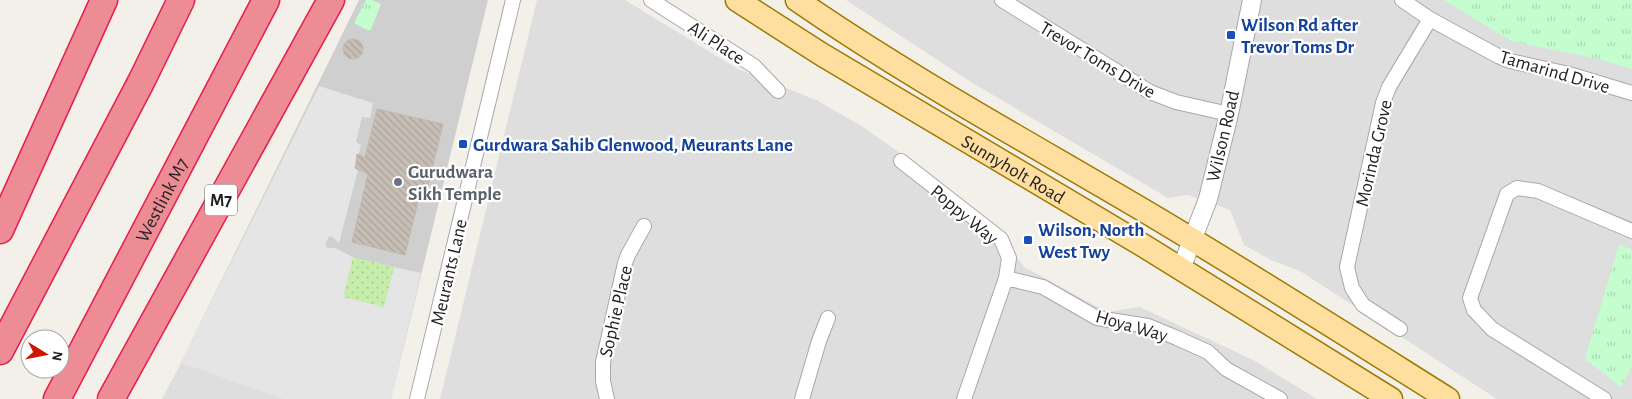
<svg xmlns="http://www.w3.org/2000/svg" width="1632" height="399" viewBox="0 0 1632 399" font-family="'Alegreya Sans',sans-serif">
	<defs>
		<pattern id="grass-dots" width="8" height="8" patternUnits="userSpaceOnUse" patternTransform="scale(1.25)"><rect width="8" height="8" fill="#c6eeab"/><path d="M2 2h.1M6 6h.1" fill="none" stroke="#aacc93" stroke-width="1.8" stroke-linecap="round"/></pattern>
		<pattern id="park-tufts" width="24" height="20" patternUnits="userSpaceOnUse" patternTransform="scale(1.25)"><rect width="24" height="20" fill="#c4fdce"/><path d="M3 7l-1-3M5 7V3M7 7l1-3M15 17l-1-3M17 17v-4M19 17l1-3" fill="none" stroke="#a8d9b1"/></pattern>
		<pattern id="building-back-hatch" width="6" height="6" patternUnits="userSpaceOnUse" patternTransform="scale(1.25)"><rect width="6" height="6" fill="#c7bfb6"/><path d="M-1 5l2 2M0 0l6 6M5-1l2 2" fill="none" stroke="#aba49c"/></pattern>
	</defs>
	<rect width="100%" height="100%" fill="#f2f0e8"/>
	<path fill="#dfdede" d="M 537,0 L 625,0 L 738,69 L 816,100 L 863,127 L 910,160 L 997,229 L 1024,267 L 1107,312 L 1140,307 L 1255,361 L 1317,399 L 440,399 Z
		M 846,0 L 1632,0 L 1632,399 L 1497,399 L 1300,271 L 1271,260 L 1244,245 L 1230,210 L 1188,195 L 1168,198 L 974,84 Z
		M 181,363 L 284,399 L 162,399 Z"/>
	<path fill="#cfcfcf" d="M 359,0 L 488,0 L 391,399 L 284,399 L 181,363 Z"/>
	<path fill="url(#grass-dots)" d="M 353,257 L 394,267 L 384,307 L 343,298 Z"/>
	<path fill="url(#park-tufts)" d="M 366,0 L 372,0 L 381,4 L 370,32 L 354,23 Z
		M 1444,0 L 1632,0 L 1632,69 L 1599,59 L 1511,41 Z
		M 1619,244 L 1632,250 L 1632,366 L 1621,387 L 1585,359 Z"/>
	<path fill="#e5e5e5" d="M 319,86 L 373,103 L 370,118 L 362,117 L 356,142 L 361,145 L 355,168 L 358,170 L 339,243 L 333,237 L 329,236 L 325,245 L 328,248 L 335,248 L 353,257 L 343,297 L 384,307 L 394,267 L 421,273 L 391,399 L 283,399 L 181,363 Z"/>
	<path fill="url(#building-back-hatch)" stroke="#c5b8a9" d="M343 49a10 10 0 1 1 20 0a10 10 0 1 1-20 0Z
		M 377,109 L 443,124 L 428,186 L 422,185 L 405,255 L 352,242 L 368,174 L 355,168 L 356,163 L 357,154 L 365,157 Z"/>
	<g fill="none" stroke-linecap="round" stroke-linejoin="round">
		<g stroke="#a8a8a8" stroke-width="16">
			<path id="minor" d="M 651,0 L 754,66 L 778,91
				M 1002,0 L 1150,92 L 1176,102 L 1229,114
				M 1402,0 L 1430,19 L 1498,56 L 1510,61 L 1569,74 L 1632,93
				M 901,161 L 1001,239 L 1009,258 L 1006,278 L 964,399
				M 1006,278 L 1043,287 L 1097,318 L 1148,326 L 1177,338 L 1208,352 L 1226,369 L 1280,399
				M 1400,329 L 1363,305 L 1352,288 L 1347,267 L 1383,103 L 1389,87 L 1430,19
				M 417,399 L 513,0
				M 607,399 L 603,381 L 603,362 L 625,263 L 628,255 L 644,226
				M 802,399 L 819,341 L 828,318
				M 1604,399 L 1492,329 L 1474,310 L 1470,298 L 1507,194 L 1517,188 L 1538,191 L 1632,231"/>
		</g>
		<g stroke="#a8a8a8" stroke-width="20">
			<path id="tertiary" d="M 1181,269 L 1208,199 L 1229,114 L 1252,0"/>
		</g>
		<g stroke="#9f7a00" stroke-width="25">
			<g id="primary">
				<path id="s1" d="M 737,0 L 821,54 L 1144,246 L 1391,399"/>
				<path d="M 797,0 C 913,80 1037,147 1158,219 C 1255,277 1351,338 1448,399"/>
			</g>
		</g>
		<g stroke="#e61e4f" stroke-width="29">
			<g id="motorway">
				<path d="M 0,230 L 104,0"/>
				<path d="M 0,351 L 142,80 L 181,0"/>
				<path id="s2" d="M 57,399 L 266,0"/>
				<path d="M 111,399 L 331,0"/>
			</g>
		</g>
		<use href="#minor" stroke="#fff" stroke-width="14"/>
		<use href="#tertiary" stroke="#fff" stroke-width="18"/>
		<use href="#primary" stroke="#ffdfa0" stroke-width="22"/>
		<use href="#motorway" stroke="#ed8c94" stroke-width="26"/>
	</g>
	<g fill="#1a4fb4" stroke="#fff" stroke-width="2">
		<rect x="1226" y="30" width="10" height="10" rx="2.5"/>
		<rect x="458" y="139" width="10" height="10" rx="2.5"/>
		<rect x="1023" y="235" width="10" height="10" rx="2.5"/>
	</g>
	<circle fill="#6b7280" stroke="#fff" stroke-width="2" cx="398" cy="182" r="5"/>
	<g text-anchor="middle" stroke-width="4.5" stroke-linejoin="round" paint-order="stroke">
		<rect fill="#fff" stroke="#646464" stroke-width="1" x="205" y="184.5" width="32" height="31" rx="4"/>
		<g font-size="18" font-weight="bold" fill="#212121">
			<text x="221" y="206">M7</text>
		</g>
		<g font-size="19" font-weight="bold" fill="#164399" stroke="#fff" text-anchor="start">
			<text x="1241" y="31">Wilson Rd after<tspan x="1241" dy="22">Trevor Toms Dr</tspan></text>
			<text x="473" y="151">Gurdwara Sahib Glenwood, Meurants Lane</text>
			<text x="1038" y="236">Wilson, North<tspan x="1038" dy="22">West Twy</tspan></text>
		</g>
		<g font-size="19" fill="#212121" stroke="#fff">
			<text transform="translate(717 42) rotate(33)" y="7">Ali Place</text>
			<text transform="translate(1098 59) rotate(31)" y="7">Trevor Toms Drive</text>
			<text transform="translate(1555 71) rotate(16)" y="7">Tamarind Drive</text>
			<text transform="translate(1222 136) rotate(-77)" y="7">Wilson Road</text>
			<text transform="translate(1373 153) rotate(-77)" y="7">Morinda Grove</text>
			<text dy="7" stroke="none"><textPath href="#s1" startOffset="324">Sunnyholt Road</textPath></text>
			<text dy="7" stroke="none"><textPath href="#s2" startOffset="225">Westlink M7</textPath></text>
			<text transform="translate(965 214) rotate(40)" y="7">Poppy Way</text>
			<text transform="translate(448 272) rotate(-77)" y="7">Meurants Lane</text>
			<text transform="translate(615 311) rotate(-77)" y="7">Sophie Place</text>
			<text transform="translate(1132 325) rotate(16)" y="7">Hoya Way</text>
		</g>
		<g font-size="19" font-weight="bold" fill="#5b616d" stroke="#fff" text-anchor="start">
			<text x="408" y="178">Gurudwara<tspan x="408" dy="22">Sikh Temple</tspan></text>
		</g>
	</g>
	<g transform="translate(45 354) rotate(100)"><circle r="24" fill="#ffffff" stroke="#a6a6a6"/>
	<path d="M0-4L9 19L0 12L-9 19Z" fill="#d31500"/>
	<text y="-8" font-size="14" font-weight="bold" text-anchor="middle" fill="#212121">N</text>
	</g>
</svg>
